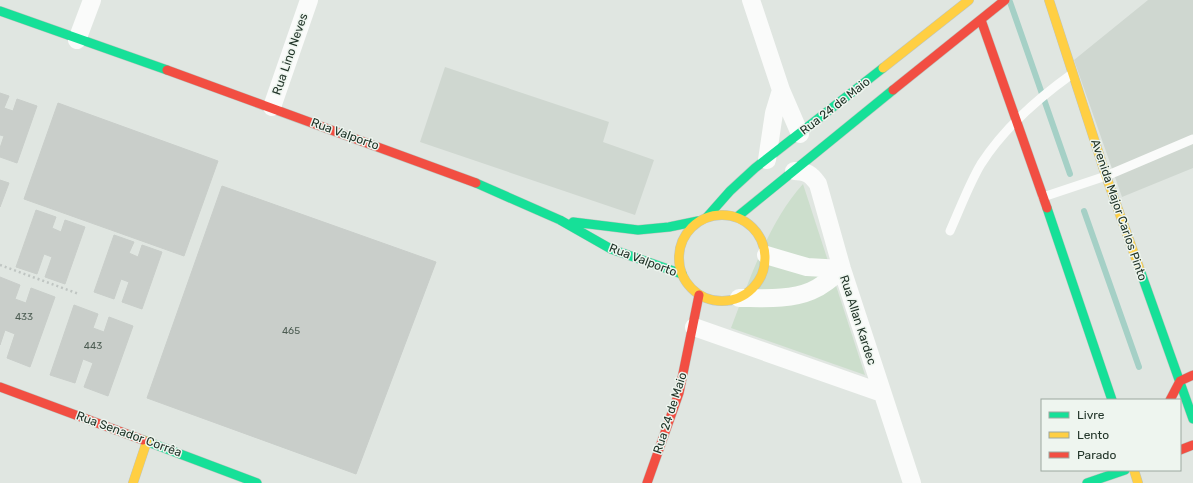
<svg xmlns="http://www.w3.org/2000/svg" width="1193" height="483" viewBox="0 0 1193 483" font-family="Rubik,sans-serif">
	<rect width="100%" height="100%" fill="#e0e6e1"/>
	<path fill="#cfd7d0" d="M 1148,0 L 1193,0 L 1193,168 L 1122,197 L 1074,60 Z
		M 445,67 L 609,122 L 603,142 L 654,160 L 635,215 L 420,142 Z"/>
	<path fill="#ccdecc" d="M 803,184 L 865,375 L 731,328 C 749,281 769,221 803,184 Z"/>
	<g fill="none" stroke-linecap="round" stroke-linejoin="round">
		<path stroke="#a5d0c6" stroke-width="6" d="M 1010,2 L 1070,174
			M 1084,211 L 1139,367"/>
	</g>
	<path fill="#c9ceca" stroke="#c9ceca" d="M 0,93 L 9,96 L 4,108 L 13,111 L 17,99 L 37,106 L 17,163 L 0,157 L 0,148 L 4,136 L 0,135 Z
		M 58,103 L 218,161 L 184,256 L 24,199 Z
		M 0,180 L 9,183 L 0,207 Z
		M 222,186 L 436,262 L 356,474 L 147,398 Z
		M 36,210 L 56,217 L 52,228 L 61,232 L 65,220 L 85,227 L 65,284 L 45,277 L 52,257 L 44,254 L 37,274 L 16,267 Z
		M 114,235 L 134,242 L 129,253 L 138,257 L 142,245 L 162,252 L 142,309 L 122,302 L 129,282 L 121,279 L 114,299 L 94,292 Z
		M 0,277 L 20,285 L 15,299 L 26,303 L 31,288 L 55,297 L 30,367 L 7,358 L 15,334 L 5,330 L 0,345 Z
		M 74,305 L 98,314 L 93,328 L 104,332 L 109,317 L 133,326 L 108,396 L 84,387 L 93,363 L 83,359 L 75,383 L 50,375 Z"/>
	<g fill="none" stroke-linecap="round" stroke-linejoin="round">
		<g stroke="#bdc5bf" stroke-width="10">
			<path id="fast" d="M 0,11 L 167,70
				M 476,183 L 560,220 L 611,249 L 682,274
				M 1047,208 L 1112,400
				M 707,217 L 730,191 L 755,168 L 883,68
				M 737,217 L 893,90
				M 573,222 L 638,230 L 669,227 L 698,221
				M 1140,270 L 1193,419
				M 143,440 L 257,483
				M 1087,483 L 1125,470"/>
		</g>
		<g stroke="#bdc5bf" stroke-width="10">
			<path id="slow" d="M 1049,0 L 1106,176 L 1140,270
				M 883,68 L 969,0
				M679 258a43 43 0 1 1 86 0a43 43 0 1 1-86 0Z
				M 1134,470 L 1138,483
				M 133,483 L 147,441"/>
		</g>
		<g stroke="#bdc5bf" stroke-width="10">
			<path id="jam" d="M 981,20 L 1047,208
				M 167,70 L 476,183
				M 893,90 L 1005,0
				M 0,387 L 143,440
				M 1170,400 L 1180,381 L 1193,375
				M 1180,450 L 1193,445
				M 647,483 L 679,393 L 699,295"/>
		</g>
		<path stroke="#bfc5c2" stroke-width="2.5" stroke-dasharray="2 3" stroke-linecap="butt" d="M 0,265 L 79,294"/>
		<path stroke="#fafbfa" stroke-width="9" d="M 1043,197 L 1106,176 L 1193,139
			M 950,231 C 960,209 969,184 981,164 C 1004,128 1037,99 1072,74"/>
		<path stroke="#fafbfa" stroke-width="18" d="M 751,0 L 781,90 L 800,134
			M 77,40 L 92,0
			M 272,107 L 309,0
			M 767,160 L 774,113 L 781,90
			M 794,171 C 806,171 811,174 818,184 L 842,269 L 912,483
			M 766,255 L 807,267 L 842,269
			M 739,298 C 762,298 790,300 811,291 C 823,286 832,278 842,269
			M 694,327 L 882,393"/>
		<use href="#fast" stroke="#16e098" stroke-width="9"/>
		<use href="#slow" stroke="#ffcf43" stroke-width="9"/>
		<use href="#jam" stroke="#f24e42" stroke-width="9"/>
	</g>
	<g text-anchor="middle" stroke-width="3" stroke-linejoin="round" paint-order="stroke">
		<g font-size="10" fill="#4c5c52">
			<text x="24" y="320">433</text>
			<text x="291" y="334">465</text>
			<text x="93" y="349">443</text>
		</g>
		<g font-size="12" fill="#223529" stroke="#eef5ef">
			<text transform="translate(290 54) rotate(-71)" y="4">Rua Lino Neves</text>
			<text transform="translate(835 106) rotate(-38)" y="4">Rua 24 de Maio</text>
			<text transform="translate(345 134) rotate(20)" y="4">Rua Valporto</text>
			<text transform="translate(1119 210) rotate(71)" y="4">Avenida Major Carlos Pinto</text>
			<text transform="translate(643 260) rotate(21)" y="4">Rua Valporto</text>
			<text transform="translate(858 320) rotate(72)" y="4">Rua Allan Kardec</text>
			<text transform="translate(670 413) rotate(-72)" y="4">Rua 24 de Maio</text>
			<text transform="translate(129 434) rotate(20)" y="4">Rua Senador Corrêa</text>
		</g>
	</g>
	<rect x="1041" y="399" width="140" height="72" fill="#eef5ef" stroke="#9ca8a0"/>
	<rect x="1049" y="412" width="20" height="6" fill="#16e098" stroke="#9ca8a0"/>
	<text x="1077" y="419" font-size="12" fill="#223529">Livre</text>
	<rect x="1049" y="432" width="20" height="6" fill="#ffcf43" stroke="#9ca8a0"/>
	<text x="1077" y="439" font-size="12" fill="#223529">Lento</text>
	<rect x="1049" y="452" width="20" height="6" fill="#f24e42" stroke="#9ca8a0"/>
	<text x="1077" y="459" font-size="12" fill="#223529">Parado</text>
</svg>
